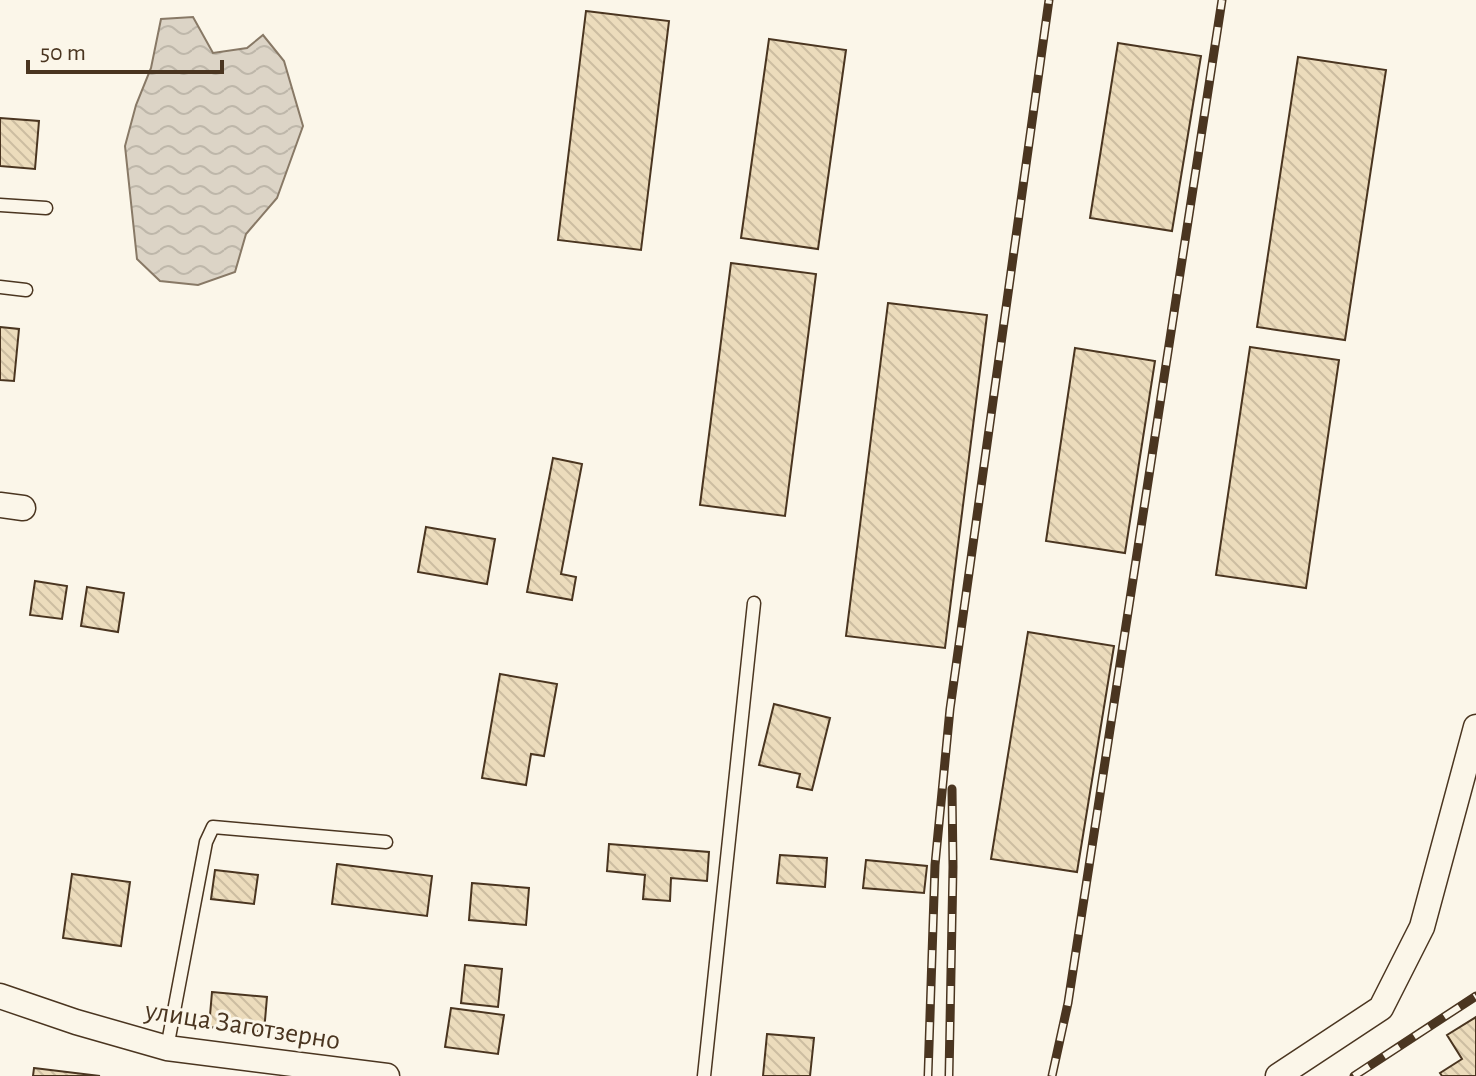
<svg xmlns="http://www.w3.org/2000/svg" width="1476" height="1076" viewBox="0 0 1476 1076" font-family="'Alegreya Sans',sans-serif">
	<defs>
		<pattern id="water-waves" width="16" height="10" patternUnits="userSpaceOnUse" patternTransform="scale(2)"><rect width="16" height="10" fill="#dcd4c6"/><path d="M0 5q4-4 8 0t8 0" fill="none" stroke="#beb7aa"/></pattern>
		<pattern id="building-back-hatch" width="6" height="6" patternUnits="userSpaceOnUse" patternTransform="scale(2)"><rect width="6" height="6" fill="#ecdcbc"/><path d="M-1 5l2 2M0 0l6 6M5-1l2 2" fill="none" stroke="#ccbda1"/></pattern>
	</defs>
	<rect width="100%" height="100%" fill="#fbf6e9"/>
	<path fill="url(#water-waves)" stroke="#887966" stroke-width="2" d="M 193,17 L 213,53 L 247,48 L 263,35 L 284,61 L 303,126 L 277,198 L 246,234 L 235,272 L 198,285 L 160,281 L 137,259 L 125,146 L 136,105 L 151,68 L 161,19 Z"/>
	<path fill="url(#building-back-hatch)" stroke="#4a3520" stroke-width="2" d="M 586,11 L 669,21 L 641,250 L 558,240 Z
		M 769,39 L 846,50 L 818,249 L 741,238 Z
		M 1118,43 L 1201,56 L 1172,231 L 1090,218 Z
		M 1298,57 L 1386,70 L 1345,340 L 1257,327 Z
		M 0,118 L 39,121 L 35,169 L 0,166 Z
		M 731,263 L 816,274 L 785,516 L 700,505 Z
		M 888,303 L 987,315 L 945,648 L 846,636 Z
		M 0,327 L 19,329 L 14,381 L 0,380 Z
		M 1250,347 L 1339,360 L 1306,588 L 1216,575 Z
		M 1075,348 L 1155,361 L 1125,553 L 1046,541 Z
		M 553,458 L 582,464 L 561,574 L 576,577 L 572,600 L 527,592 Z
		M 426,527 L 495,539 L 487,584 L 418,572 Z
		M 35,581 L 67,586 L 62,619 L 30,615 Z
		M 87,587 L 124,593 L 118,632 L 81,626 Z
		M 1028,632 L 1114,646 L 1077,872 L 991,859 Z
		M 500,674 L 557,684 L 544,756 L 531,754 L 526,785 L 482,778 Z
		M 774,704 L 830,718 L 812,790 L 797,787 L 800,774 L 759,765 Z
		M 609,844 L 709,852 L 707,881 L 671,878 L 670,901 L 643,899 L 645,875 L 607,871 Z
		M 780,855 L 827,858 L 825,887 L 777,883 Z
		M 866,860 L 927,866 L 924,893 L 863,888 Z
		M 337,864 L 432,876 L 427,916 L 332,904 Z
		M 215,870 L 258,875 L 254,904 L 211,899 Z
		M 72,874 L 130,882 L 121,946 L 63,938 Z
		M 472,883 L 529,888 L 526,925 L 469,920 Z
		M 465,965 L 502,969 L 498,1007 L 461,1003 Z
		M 212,992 L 267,997 L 264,1032 L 209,1027 Z
		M 451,1008 L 504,1015 L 498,1054 L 445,1047 Z
		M 1476,1017 L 1476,1076 L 1442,1076 L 1440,1073 L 1462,1059 L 1447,1035 Z
		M 767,1034 L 814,1038 L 810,1076 L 763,1076 Z
		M 34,1068 L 100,1076 L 33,1076 Z"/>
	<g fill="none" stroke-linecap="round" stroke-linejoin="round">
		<g stroke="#4a3520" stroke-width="15">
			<path id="service" d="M 0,205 L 46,208
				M 0,287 L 26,290
				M 167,1048 L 206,842 L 213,827 L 386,842
				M 704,1076 L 754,603"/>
		</g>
		<g stroke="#4a3520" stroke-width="27">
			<path id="minor" d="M 0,505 L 23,508
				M 0,996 L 76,1022 L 167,1048 L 387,1076
				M 1278,1076 L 1381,1008 L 1422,927 L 1476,727"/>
		</g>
		<use href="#service" stroke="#fbf6e9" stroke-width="12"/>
		<use href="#minor" stroke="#fbf6e9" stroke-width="24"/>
		<g stroke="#4a3520" stroke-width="9">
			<path id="rail" d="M 928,1076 L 935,865 L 950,709 L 1049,0
				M 949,1076 L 953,867 L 952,789
				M 1052,1076 L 1068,1003 L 1222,0
				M 1354,1076 L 1476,996"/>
		</g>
		<use href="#rail" stroke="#fbf6e9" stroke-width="6" stroke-dasharray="18" stroke-linecap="butt"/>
	</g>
	<g text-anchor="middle" stroke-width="6" stroke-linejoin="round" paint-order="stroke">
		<g font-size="28" fill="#4a3520" stroke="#fbf6e9">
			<text transform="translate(243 1024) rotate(9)" y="10">улица Заготзерно</text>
		</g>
	</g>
	<path d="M28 60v12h194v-12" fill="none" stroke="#4a3520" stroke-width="4"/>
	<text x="40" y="60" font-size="24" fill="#4a3520" stroke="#fbf6e9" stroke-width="6" paint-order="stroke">50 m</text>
</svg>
